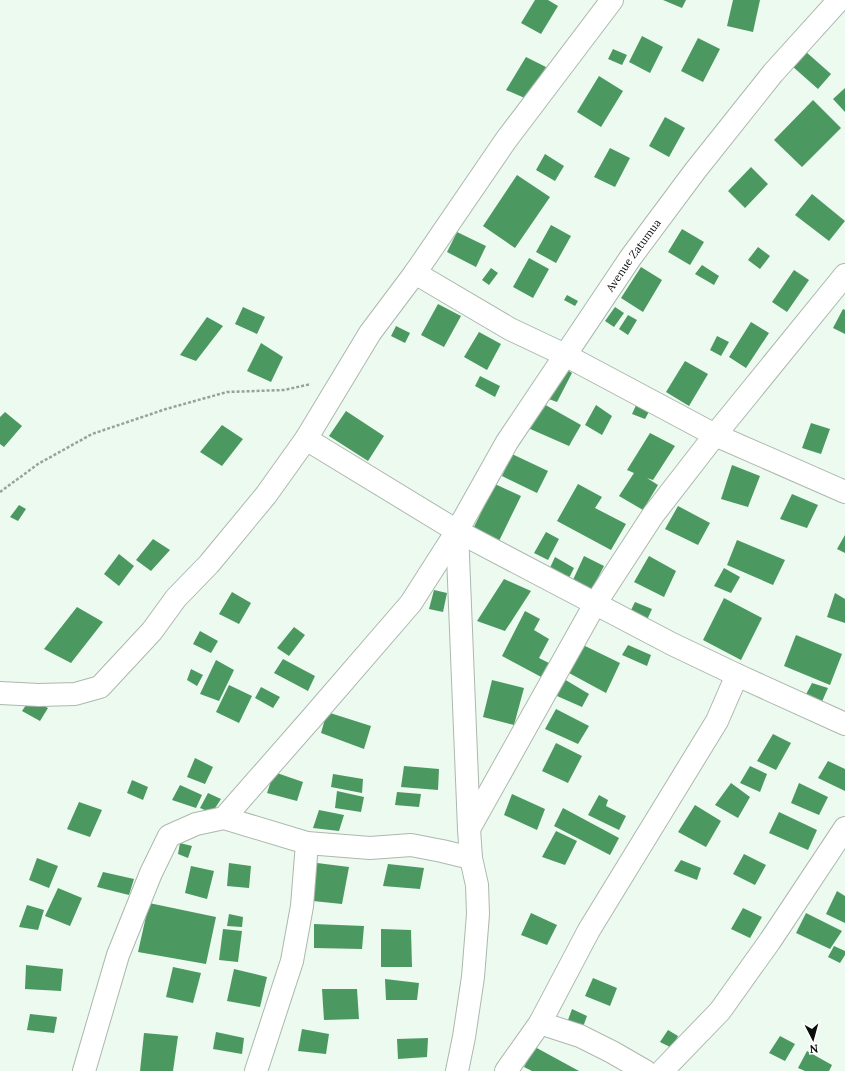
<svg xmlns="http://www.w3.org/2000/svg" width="845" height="1071" viewBox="0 0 845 1071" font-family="Lora,serif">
	<rect width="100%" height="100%" fill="#edfaef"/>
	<path fill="#4b9861" d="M 535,0 L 548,0 L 558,6 L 541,34 L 521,23 Z
		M 663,0 L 686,0 L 682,8 Z
		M 733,0 L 760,0 L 753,32 L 727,26 Z
		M 642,36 L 663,47 L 650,73 L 629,62 Z
		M 698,38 L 720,49 L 703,82 L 681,71 Z
		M 613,49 L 627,55 L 622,65 L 608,59 Z
		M 805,51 L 831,74 L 818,89 L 792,66 Z
		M 526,57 L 546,67 L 527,99 L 506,90 Z
		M 599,76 L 623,91 L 601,127 L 577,112 Z
		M 845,88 L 845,112 L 833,99 Z
		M 813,100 L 841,128 L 802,167 L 774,140 Z
		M 665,117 L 685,128 L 669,157 L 649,146 Z
		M 610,148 L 630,158 L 615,187 L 594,177 Z
		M 545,154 L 564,166 L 555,181 L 536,170 Z
		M 751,167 L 768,184 L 745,208 L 728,191 Z
		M 517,175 L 550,197 L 515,248 L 483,226 Z
		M 812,194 L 845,221 L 829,241 L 795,215 Z
		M 551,225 L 571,236 L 556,263 L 536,252 Z
		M 682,229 L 704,242 L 690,265 L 668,252 Z
		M 457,232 L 486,246 L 476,267 L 447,252 Z
		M 758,247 L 770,256 L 760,269 L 748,260 Z
		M 529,258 L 549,269 L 533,298 L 513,287 Z
		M 702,265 L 719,276 L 714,285 L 695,274 Z
		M 641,267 L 662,280 L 643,312 L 621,298 Z
		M 491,268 L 498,273 L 489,285 L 482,280 Z
		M 794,270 L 809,280 L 787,312 L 772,302 Z
		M 567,295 L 578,301 L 575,306 L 564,300 Z
		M 438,304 L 461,316 L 444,347 L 421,335 Z
		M 243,307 L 265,317 L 257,334 L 235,324 Z
		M 615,307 L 624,313 L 614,327 L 605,321 Z
		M 843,309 L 845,310 L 845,334 L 833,328 Z
		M 628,315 L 637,320 L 628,335 L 619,329 Z
		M 207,317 L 223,326 L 196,361 L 180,355 Z
		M 751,322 L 769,333 L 746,368 L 729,357 Z
		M 396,326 L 410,333 L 405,343 L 391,336 Z
		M 479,332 L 501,344 L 487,370 L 464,357 Z
		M 717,336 L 729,342 L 721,356 L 710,350 Z
		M 261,343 L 283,357 L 271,382 L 247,371 Z
		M 685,361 L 708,374 L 689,406 L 666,392 Z
		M 563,367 L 572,373 L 557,402 L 546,398 Z
		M 480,376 L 500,386 L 495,397 L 475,386 Z
		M 638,401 L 651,408 L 645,419 L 632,414 Z
		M 542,403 L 581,425 L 569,446 L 528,428 Z
		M 596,405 L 612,416 L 602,435 L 585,425 Z
		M 346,411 L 384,436 L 368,461 L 329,436 Z
		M 5,412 L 22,426 L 4,447 L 0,444 L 0,417 Z
		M 811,423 L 830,429 L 821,454 L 802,448 Z
		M 222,425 L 243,439 L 222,466 L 200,452 Z
		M 650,433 L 675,446 L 653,480 L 647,478 L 658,485 L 643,510 L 619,496 L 634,473 L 627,470 Z
		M 512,454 L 548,471 L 537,493 L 502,476 Z
		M 732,465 L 760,476 L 748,507 L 721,499 Z
		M 495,484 L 521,496 L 499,541 L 473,529 Z
		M 578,484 L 602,497 L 595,508 L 626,524 L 611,550 L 557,521 Z
		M 792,494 L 818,505 L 807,528 L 780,519 Z
		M 19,505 L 26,509 L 18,521 L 10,517 Z
		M 678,506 L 710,523 L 698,545 L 665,529 Z
		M 546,532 L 559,539 L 548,560 L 534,553 Z
		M 845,535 L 845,553 L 837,549 Z
		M 153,539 L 170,550 L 151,571 L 136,560 Z
		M 737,540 L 785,560 L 773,585 L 727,565 Z
		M 119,554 L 134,566 L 119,586 L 104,574 Z
		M 584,556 L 604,566 L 591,591 L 572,582 Z
		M 649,556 L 676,571 L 664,597 L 634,582 Z
		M 555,557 L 574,568 L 568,580 L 549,570 Z
		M 724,568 L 740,577 L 731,593 L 714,586 Z
		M 504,579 L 531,591 L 505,631 L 477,621 Z
		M 434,590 L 447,593 L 443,612 L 429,609 Z
		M 232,592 L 251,603 L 239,624 L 219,614 Z
		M 835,593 L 845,599 L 845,623 L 827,617 Z
		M 724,598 L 762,618 L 741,660 L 703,640 Z
		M 635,602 L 652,609 L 647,620 L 629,614 Z
		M 77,607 L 103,622 L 71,663 L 44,649 Z
		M 525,611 L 540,619 L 534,630 L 549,639 L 539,658 L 553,665 L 545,679 L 502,656 Z
		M 294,627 L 305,635 L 289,656 L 277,648 Z
		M 200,631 L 218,641 L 211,653 L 193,644 Z
		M 796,635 L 842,654 L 830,685 L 784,666 Z
		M 583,645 L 620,663 L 606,693 L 569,673 Z
		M 628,645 L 651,655 L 647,666 L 622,655 Z
		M 283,659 L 315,676 L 308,691 L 274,673 Z
		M 216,660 L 234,670 L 219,701 L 200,694 Z
		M 191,669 L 203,675 L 197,686 L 187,680 Z
		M 564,679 L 589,694 L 582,707 L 557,696 Z
		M 492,680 L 524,688 L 514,725 L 483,717 Z
		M 812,683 L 828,688 L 820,706 L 803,700 Z
		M 229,685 L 252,696 L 239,723 L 216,712 Z
		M 261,687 L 280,697 L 273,708 L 255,698 Z
		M 30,699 L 48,708 L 40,721 L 22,711 Z
		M 556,709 L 589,726 L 578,744 L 545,729 Z
		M 327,712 L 371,726 L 364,749 L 321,733 Z
		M 773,734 L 791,743 L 776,770 L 757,761 Z
		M 556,743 L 582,756 L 568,783 L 542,771 Z
		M 195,758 L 213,767 L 205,784 L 187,777 Z
		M 828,761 L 845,769 L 845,791 L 818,778 Z
		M 404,766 L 439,769 L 438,790 L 401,787 Z
		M 750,766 L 767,774 L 760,792 L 740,783 Z
		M 274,772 L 303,782 L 297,801 L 267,793 Z
		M 333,774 L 363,779 L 362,793 L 331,787 Z
		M 132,780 L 148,787 L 143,800 L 127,793 Z
		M 731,783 L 750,797 L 738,818 L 715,805 Z
		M 799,783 L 828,797 L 819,815 L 791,803 Z
		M 180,785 L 202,795 L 196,808 L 172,800 Z
		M 337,791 L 364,797 L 361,812 L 335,808 Z
		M 397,792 L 421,794 L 419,807 L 395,805 Z
		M 208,793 L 221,799 L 212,813 L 200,808 Z
		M 512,794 L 545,809 L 537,830 L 504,815 Z
		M 599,795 L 608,800 L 606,806 L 626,816 L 619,830 L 588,815 Z
		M 79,802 L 102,810 L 90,837 L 67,829 Z
		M 695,805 L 721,821 L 706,847 L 678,832 Z
		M 563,808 L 619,838 L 610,855 L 554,826 Z
		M 319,810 L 344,815 L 339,831 L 313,828 Z
		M 779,812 L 817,830 L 808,850 L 769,833 Z
		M 556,831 L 577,841 L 565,865 L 542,857 Z
		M 180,843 L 192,846 L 188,858 L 178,854 Z
		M 744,854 L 766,865 L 755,885 L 733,874 Z
		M 37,858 L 58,866 L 49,888 L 29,880 Z
		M 681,860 L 701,868 L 697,880 L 674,871 Z
		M 229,863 L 251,866 L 249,888 L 227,886 Z
		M 317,863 L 349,867 L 342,904 L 313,901 Z
		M 388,864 L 424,868 L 420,889 L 383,886 Z
		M 191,866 L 214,871 L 207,899 L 185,893 Z
		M 103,872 L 134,879 L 129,895 L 97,887 Z
		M 58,888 L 82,898 L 70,926 L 45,916 Z
		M 837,891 L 845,896 L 845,923 L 826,914 Z
		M 149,903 L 216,917 L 206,964 L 138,952 Z
		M 27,905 L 44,910 L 38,930 L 19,927 Z
		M 743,908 L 762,917 L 750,938 L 731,929 Z
		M 531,913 L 557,925 L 547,945 L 521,935 Z
		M 806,913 L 842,931 L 830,949 L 796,933 Z
		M 229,914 L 243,917 L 242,927 L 227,926 Z
		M 314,924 L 364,926 L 362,949 L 314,948 Z
		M 223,929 L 242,931 L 238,962 L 219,960 Z
		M 381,929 L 411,930 L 412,967 L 381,967 Z
		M 834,946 L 845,951 L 845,955 L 840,963 L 828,957 Z
		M 26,965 L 63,969 L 61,991 L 25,989 Z
		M 173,967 L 201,973 L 193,1003 L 166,997 Z
		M 234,969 L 267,977 L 260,1007 L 227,1001 Z
		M 593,978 L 617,988 L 610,1006 L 585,996 Z
		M 385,979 L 419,983 L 417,1000 L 386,1000 Z
		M 322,989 L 357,989 L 359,1019 L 324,1020 Z
		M 572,1009 L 587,1016 L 583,1027 L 568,1020 Z
		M 30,1014 L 57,1017 L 54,1033 L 27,1030 Z
		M 302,1029 L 329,1034 L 326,1054 L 298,1051 Z
		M 668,1030 L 678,1036 L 672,1048 L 660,1042 Z
		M 216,1032 L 244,1038 L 242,1054 L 213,1049 Z
		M 144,1033 L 178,1036 L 173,1071 L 140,1071 Z
		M 780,1036 L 795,1044 L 785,1061 L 769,1053 Z
		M 428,1038 L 427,1057 L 398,1059 L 397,1039 Z
		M 535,1047 L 579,1071 L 532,1071 L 524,1067 Z
		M 807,1051 L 832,1065 L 829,1071 L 805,1071 L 798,1068 Z"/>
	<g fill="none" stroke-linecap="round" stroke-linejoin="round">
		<g stroke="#acb8ae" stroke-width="24">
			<g id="minor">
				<path d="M 415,273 L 510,329 L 565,355 L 715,435 L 845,492"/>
				<path d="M 306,439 L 457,531 L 672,644 L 737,675 L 845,724"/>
				<path d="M 457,531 L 469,829 L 471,858 L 477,885 L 478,914 L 473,977 L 464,1037 L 457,1071"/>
				<path d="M 0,693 L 39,695 L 75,694 L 100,687 L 152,631 L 176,598 L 209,564 L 266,495 L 306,439 L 370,333 L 415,273 L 506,140 L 612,0"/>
				<path id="s1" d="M 224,818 L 310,720 L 411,603 L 457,531 L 507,442 L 631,257 L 695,171 L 773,73 L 839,0"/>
				<path d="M 469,829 L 595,604 L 653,515 L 715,435 L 845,275"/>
				<path d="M 540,1023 L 580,1036 L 612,1052 L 645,1071"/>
				<path d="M 84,1071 L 118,955 L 151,873 L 169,836 L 196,824 L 224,818 L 307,843 L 370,848 L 411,845 L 442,851 L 471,858"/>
				<path d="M 256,1071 L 292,961 L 302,906 L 307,843"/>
				<path d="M 506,1071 L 540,1023 L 589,930 L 717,721 L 737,675"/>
				<path d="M 662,1071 L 720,1011 L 770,941 L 845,828"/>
			</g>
		</g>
		<path stroke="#98a29a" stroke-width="2.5" stroke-dasharray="3 2" stroke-linecap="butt" d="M 0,492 L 38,464 L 92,434 L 166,409 L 227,392 L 284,390 L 311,384"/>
		<use href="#minor" stroke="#fff" stroke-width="22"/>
	</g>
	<g text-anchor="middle" stroke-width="4" stroke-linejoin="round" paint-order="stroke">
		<g font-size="11" fill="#0a0e0b" stroke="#fff">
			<text dy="4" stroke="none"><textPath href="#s1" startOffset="698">Avenue Zatumua</textPath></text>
		</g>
	</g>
	<g transform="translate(813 1039) rotate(174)" stroke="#ffffff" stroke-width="3" paint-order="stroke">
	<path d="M0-3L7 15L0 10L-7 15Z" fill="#0a0e0b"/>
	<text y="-6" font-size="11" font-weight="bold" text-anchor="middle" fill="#0a0e0b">N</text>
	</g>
</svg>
